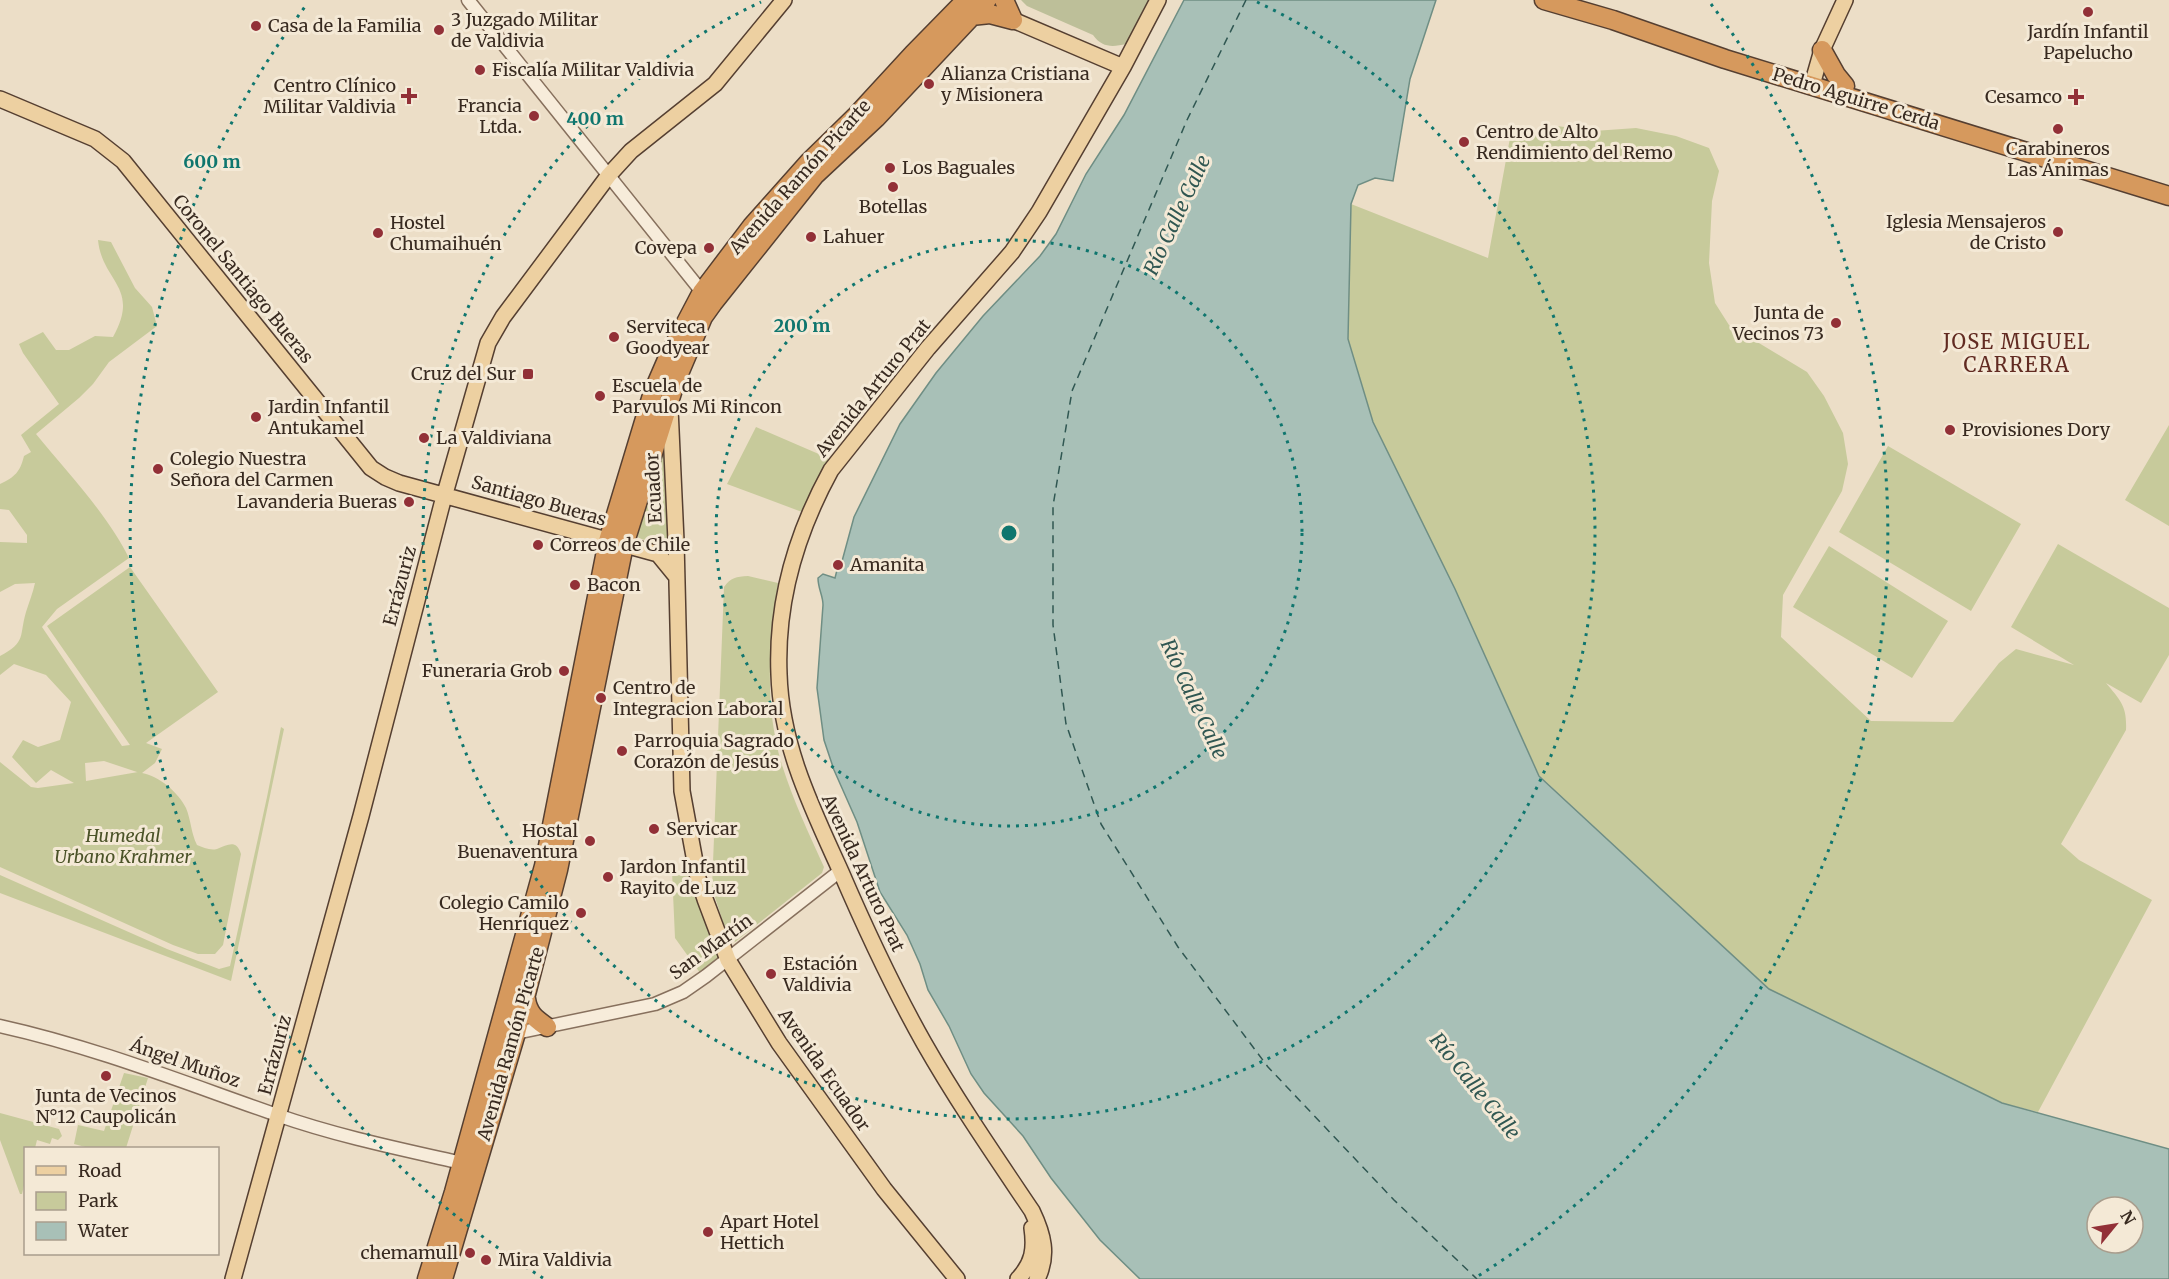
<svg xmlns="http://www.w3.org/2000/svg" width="2169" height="1279" viewBox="0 0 2169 1279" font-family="Merriweather,serif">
	<rect width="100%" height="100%" fill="#ecdec7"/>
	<path fill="#c7ca9b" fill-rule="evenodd" d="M 1557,126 L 1594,131 L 1636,128 L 1676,136 L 1709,148 L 1719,171 L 1712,201 L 1709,263 L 1715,303 L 1729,325 L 1807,372 L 1824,396 L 1843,433 L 1848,464 L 1842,491 L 1783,595 L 1781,637 L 1871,721 L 1953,722 L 1999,663 L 2016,649 L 2074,665 L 2011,627 L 2058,544 L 2169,608 L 2169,655 L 2141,703 L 2106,683 C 2121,701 2127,706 2126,730 L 2061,844 L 2079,860 L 2152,900 L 2038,1112 L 2002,1103 L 1769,989 L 1539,775 L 1455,589 L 1373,422 L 1348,339 L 1351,204 L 1488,258 L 1510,138 Z
		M 98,240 L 111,242 L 135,288 L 152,307 L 157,326 L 109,362 L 93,384 L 79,398 L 36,434 C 67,472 108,515 129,558 L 57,609 L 42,627 L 122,746 L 130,745 L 47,626 L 130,567 L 218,692 L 146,743 L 162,749 L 155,763 L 142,773 C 159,776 178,792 186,808 C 191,820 191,833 197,845 C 203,847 210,851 217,849 C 228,845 236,839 241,854 L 223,945 L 215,954 L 198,954 L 173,945 L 0,867 L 0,762 L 31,787 L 38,788 L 74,783 L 51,770 L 36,783 L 12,757 L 23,740 L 38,747 L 60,740 L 71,702 L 46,675 L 14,664 L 0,675 L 0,656 C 27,642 19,635 26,612 C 29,602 33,593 35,583 L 15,584 L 0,592 L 0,542 L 27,543 L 27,535 L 9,510 L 0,509 L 0,484 C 15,477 20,472 24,456 L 31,452 L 21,435 L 59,404 L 23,353 L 19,344 L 43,332 L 56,350 L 69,350 L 95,336 L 113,337 C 141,287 102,282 98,240 ZM 104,761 L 137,772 L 138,772 L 86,781 L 85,763 Z
		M 2169,425 L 2169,526 L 2125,500 Z
		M 756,427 L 828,458 L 828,463 L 815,484 L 802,512 L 727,484 Z
		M 664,429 L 670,543 L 663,547 L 639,538 L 637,535 Z
		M 1888,446 L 2021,524 L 1971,611 L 1839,532 Z
		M 1829,546 L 1948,621 L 1912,678 L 1793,607 Z
		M 748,576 L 778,583 C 769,644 764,706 782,765 C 793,800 809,834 824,867 L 822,873 L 735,942 L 724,925 L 712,888 L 724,587 C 731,577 736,577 748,576 Z
		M 281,727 L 284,729 L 231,981 L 0,893 L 0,875 L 167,949 L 219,969 L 230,966 L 267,797 Z
		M 692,869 L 721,959 L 703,977 L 675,938 L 672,871 Z
		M 124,1073 L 148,1078 L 126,1148 L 89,1148 L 74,1144 L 78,1125 L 104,1131 Z
		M 0,1113 L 59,1129 L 62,1136 L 58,1140 L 52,1138 L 50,1144 L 37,1140 L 35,1148 L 26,1148 L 25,1181 L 22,1194 L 20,1194 L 0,1140 Z"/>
	<path fill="#bdbf99" d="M 1021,0 L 1151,0 L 1126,44 C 1113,47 1102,48 1093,35 L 1027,6 Z"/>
	<path fill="#a8c0b7" stroke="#6f8e84" stroke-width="1.5" fill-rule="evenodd" d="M 1184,0 L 1436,0 L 1410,79 L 1393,181 L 1375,178 L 1358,185 L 1351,204 L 1348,339 L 1373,422 L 1455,589 L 1539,776 L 1769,989 L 2002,1103 L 2169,1149 L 2169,1279 L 1140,1279 L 1100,1240 L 1051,1178 L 1023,1136 L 984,1093 L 971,1074 L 949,1026 L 928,990 L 920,964 L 907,935 L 880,892 L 857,822 L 834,770 L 824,740 L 817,688 L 823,605 C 823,595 818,589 818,578 L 823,574 L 835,578 L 838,566 L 841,565 L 854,517 L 900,424 L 936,373 L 983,316 L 1040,256 L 1056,234 L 1086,174 L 1124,115 ZM 2097,1207 L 2133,1207 L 2133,1243 L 2097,1243 Z"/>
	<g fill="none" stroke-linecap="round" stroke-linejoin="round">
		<path stroke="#305752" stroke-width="1.5" stroke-dasharray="8 6" stroke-linecap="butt" d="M 1246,0 L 1187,120 L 1072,391 L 1053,506 L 1053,625 L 1066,724 L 1101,824 L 1178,947 L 1268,1067 L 1394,1200 L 1477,1279"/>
		<g stroke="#87705d" stroke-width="15">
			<path id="minor" d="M 468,0 L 702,292
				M 0,1026 C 95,1047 185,1083 277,1115 C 337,1136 400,1149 462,1163
				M 516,1033 L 655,1004 L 683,992 L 706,976 L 840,871"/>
		</g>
		<g stroke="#553f31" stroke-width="18">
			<path id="major" d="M 1004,14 L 1013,20 L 1123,67
				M 1812,85 L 1822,50 L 1845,0
				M 0,99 L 95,139 L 123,161 L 371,468 L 385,477 L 399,483 L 658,554 L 676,576
				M 670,408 L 676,541 L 682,791 L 698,878 L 705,899 L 728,960 L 779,1043 L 884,1189 L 957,1279
				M 233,1279 L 361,816 L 442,504 L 488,343 L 503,317 L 609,175 L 631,151 L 715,84 L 784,0
				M 1018,1279 C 1033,1263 1035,1249 1032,1228
				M 1037,1279 C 1049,1255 1043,1234 1032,1211 C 995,1156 957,1101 924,1043 C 893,988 866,930 841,872 C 812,808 781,746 779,674 C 776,602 797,532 831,470 L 928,348 L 1012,252 L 1039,212 L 1123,67 L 1158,0"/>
		</g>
		<g stroke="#553f31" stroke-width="21">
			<path id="highway" d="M 1004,0 L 1013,20
				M 1544,0 L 1613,20 L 1725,59 L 2169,196
				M 971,16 L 990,14 L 1013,20
				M 1822,50 L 1836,75 L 1845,86
				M 526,999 C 528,1014 536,1019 547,1027
				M 427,1279 L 454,1192 L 544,866 L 608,541 L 653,392 L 669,355 L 702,292 L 752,226 L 809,162 L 855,117 L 913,54 L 966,0
				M 443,1279 L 516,1033 L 558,870 L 624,545 L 675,383 L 703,317 L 713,303 L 815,175 L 876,118 L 987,0"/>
		</g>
		<use href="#minor" stroke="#f7ecda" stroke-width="12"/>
		<use href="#major" stroke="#edd0a1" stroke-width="15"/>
		<use href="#highway" stroke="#d6995d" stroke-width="18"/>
	</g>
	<g fill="none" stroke="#0f766e" stroke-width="3" stroke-dasharray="3 6">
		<circle cx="1009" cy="533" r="293"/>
		<path d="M1257 2A586 586 0 1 1 761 2"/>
		<path d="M543 1278A879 879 0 0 1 307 4M1711 4A879 879 0 0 1 1475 1278"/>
	</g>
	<g fill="#923037" stroke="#f4e9d6" stroke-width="2">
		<circle cx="2088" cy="12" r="6"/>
		<circle cx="256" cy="26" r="6"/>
		<circle cx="439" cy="30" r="6"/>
		<circle cx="480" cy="70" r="6"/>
		<circle cx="929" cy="84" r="6"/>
		<path d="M406 87h6v6h6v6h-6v6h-6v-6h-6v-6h6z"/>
		<path d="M2073 88h6v6h6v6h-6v6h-6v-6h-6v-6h6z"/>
		<circle cx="534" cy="116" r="6"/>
		<circle cx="2058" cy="129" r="6"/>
		<circle cx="1464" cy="142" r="6"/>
		<circle cx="890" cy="168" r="6"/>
		<circle cx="893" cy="187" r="6"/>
		<circle cx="2058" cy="232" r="6"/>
		<circle cx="378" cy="233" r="6"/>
		<circle cx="811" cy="237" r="6"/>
		<circle cx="709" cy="248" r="6"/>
		<circle cx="1836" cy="323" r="6"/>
		<circle cx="614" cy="337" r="6"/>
		<rect x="522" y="368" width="12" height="12" rx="3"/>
		<circle cx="600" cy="396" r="6"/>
		<circle cx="256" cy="417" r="6"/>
		<circle cx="1950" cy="430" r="6"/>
		<circle cx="424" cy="438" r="6"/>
		<circle cx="158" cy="469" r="6"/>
		<circle cx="409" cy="502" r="6"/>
		<circle cx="538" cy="545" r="6"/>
		<circle cx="838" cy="565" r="6"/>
		<circle cx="575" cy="585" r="6"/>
		<circle cx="564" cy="671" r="6"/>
		<circle cx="601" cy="698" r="6"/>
		<circle cx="622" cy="751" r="6"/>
		<circle cx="654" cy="829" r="6"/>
		<circle cx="590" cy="841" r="6"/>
		<circle cx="608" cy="877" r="6"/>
		<circle cx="581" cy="913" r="6"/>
		<circle cx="771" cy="974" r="6"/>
		<circle cx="106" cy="1076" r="6"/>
		<circle cx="708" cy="1232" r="6"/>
		<circle cx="470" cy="1253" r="6"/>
		<circle cx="486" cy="1260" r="6"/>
	</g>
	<g text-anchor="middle" stroke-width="6" stroke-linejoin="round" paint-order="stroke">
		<g font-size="18" fill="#382a20" stroke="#f4e9d6" text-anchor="start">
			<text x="451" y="26">3 Juzgado Militar<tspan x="451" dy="21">de Valdivia</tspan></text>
			<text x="268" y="32">Casa de la Familia</text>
			<text x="2088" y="38" text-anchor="middle">Jardín Infantil<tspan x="2088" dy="21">Papelucho</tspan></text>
			<text x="492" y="76">Fiscalía Militar Valdivia</text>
			<text x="941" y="80">Alianza Cristiana<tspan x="941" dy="21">y Misionera</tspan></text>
			<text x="396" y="92" text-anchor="end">Centro Clínico<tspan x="396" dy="21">Militar Valdivia</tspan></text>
			<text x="2062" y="103" text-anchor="end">Cesamco</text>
			<text x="522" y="112" text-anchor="end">Francia<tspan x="522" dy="21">Ltda.</tspan></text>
			<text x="1476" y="138">Centro de Alto<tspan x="1476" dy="21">Rendimiento del Remo</tspan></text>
			<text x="2058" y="155" text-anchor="middle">Carabineros<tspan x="2058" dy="21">Las Ánimas</tspan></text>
			<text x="902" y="174">Los Baguales</text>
			<text x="893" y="213" text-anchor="middle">Botellas</text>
			<text x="2046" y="228" text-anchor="end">Iglesia Mensajeros<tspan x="2046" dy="21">de Cristo</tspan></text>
			<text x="390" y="229">Hostel<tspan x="390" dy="21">Chumaihuén</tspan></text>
			<text x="823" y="243">Lahuer</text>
			<text x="697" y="254" text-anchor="end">Covepa</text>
			<text x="1824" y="319" text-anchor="end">Junta de<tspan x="1824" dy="21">Vecinos 73</tspan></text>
			<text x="626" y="333">Serviteca<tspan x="626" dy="21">Goodyear</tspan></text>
			<text x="516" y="380" text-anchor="end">Cruz del Sur</text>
			<text x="612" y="392">Escuela de<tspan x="612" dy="21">Parvulos Mi Rincon</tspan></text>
			<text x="268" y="413">Jardin Infantil<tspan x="268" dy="21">Antukamel</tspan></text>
			<text x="1962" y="436">Provisiones Dory</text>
			<text x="436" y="444">La Valdiviana</text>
			<text x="170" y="465">Colegio Nuestra<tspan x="170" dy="21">Señora del Carmen</tspan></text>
			<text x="397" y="508" text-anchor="end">Lavanderia Bueras</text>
			<text x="550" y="551">Correos de Chile</text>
			<text x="850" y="571">Amanita</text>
			<text x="587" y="591">Bacon</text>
			<text x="552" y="677" text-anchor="end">Funeraria Grob</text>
			<text x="613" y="694">Centro de<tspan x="613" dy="21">Integracion Laboral</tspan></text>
			<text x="634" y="747">Parroquia Sagrado<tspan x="634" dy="21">Corazón de Jesús</tspan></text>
			<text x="666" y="835">Servicar</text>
			<text x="578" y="837" text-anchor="end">Hostal<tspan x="578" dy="21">Buenaventura</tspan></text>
			<text x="620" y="873">Jardon Infantil<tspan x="620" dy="21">Rayito de Luz</tspan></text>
			<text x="569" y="909" text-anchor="end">Colegio Camilo<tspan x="569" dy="21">Henríquez</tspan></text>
			<text x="783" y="970">Estación<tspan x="783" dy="21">Valdivia</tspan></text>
			<text x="106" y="1102" text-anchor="middle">Junta de Vecinos<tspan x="106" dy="21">N°12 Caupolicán</tspan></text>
			<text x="720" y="1228">Apart Hotel<tspan x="720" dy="21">Hettich</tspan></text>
			<text x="458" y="1259" text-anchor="end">chemamull</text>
			<text x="498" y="1266">Mira Valdivia</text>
		</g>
		<g font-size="18" fill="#382a20" stroke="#f4e9d6">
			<text transform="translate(1856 99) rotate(17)" y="6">Pedro Aguirre Cerda</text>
			<text transform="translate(800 177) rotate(-48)" y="6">Avenida Ramón Picarte</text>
			<text transform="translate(243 279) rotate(51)" y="6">Coronel Santiago Bueras</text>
			<text transform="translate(873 388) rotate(-51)" y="6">Avenida Arturo Prat</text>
			<text transform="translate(654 488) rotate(-93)" y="6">Ecuador</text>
			<text transform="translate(539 501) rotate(16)" y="6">Santiago Bueras</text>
			<text transform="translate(400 586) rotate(-75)" y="6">Errázuriz</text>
			<text transform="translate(863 873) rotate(65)" y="6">Avenida Arturo Prat</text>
			<text transform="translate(711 947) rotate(-36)" y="6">San Martín</text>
			<text transform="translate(511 1044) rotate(-74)" y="6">Avenida Ramón Picarte</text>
			<text transform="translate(275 1055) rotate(-75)" y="6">Errázuriz</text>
			<text transform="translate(185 1063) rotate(19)" y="6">Ángel Muñoz</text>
			<text transform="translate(824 1070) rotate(55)" y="6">Avenida Ecuador</text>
		</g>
		<g font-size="18" font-style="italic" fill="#4b5328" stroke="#f4e9d6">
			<text x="123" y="842">Humedal<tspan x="123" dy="21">Urbano Krahmer</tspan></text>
		</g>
		<g font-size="20" font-style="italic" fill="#305752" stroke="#f4e9d6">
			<text transform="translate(1177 215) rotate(-65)" y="7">Río Calle Calle</text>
			<text transform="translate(1194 699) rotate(65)" y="7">Río Calle Calle</text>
			<text transform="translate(1475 1086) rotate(51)" y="7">Río Calle Calle</text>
		</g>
		<g font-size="20" letter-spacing="1.5" fill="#622b22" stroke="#f4e9d6">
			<text x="2017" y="349">JOSE MIGUEL<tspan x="2017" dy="23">CARRERA</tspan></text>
		</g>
	</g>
	<circle cx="1009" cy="533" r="9" fill="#0f766e" stroke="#f4e9d6" stroke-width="3"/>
	<g font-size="18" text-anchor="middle" font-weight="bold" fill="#0f766e" stroke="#f4e9d6" stroke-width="6" stroke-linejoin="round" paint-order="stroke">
		<text x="595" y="125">400 m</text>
		<text x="212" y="168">600 m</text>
		<text x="802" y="332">200 m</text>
	</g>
	<rect x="24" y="1147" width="195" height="108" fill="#f4e9d6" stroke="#a99d8d" stroke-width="1.5"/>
	<rect x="36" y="1166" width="30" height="9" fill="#edd0a1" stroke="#a99d8d" stroke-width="1.5"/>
	<text x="78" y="1177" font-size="18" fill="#382a20">Road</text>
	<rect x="36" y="1192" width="30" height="18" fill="#c7ca9b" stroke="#a99d8d" stroke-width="1.5"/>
	<text x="78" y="1207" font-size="18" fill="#382a20">Park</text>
	<rect x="36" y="1222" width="30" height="18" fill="#a8c0b7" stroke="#a99d8d" stroke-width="1.5"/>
	<text x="78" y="1237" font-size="18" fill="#382a20">Water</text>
	<g transform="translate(2115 1225) rotate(60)"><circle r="28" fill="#f4e9d6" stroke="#a99d8d" stroke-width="1.5"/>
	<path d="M0-4.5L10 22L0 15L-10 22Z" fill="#923037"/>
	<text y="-9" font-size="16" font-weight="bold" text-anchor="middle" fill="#382a20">N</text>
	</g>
</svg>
